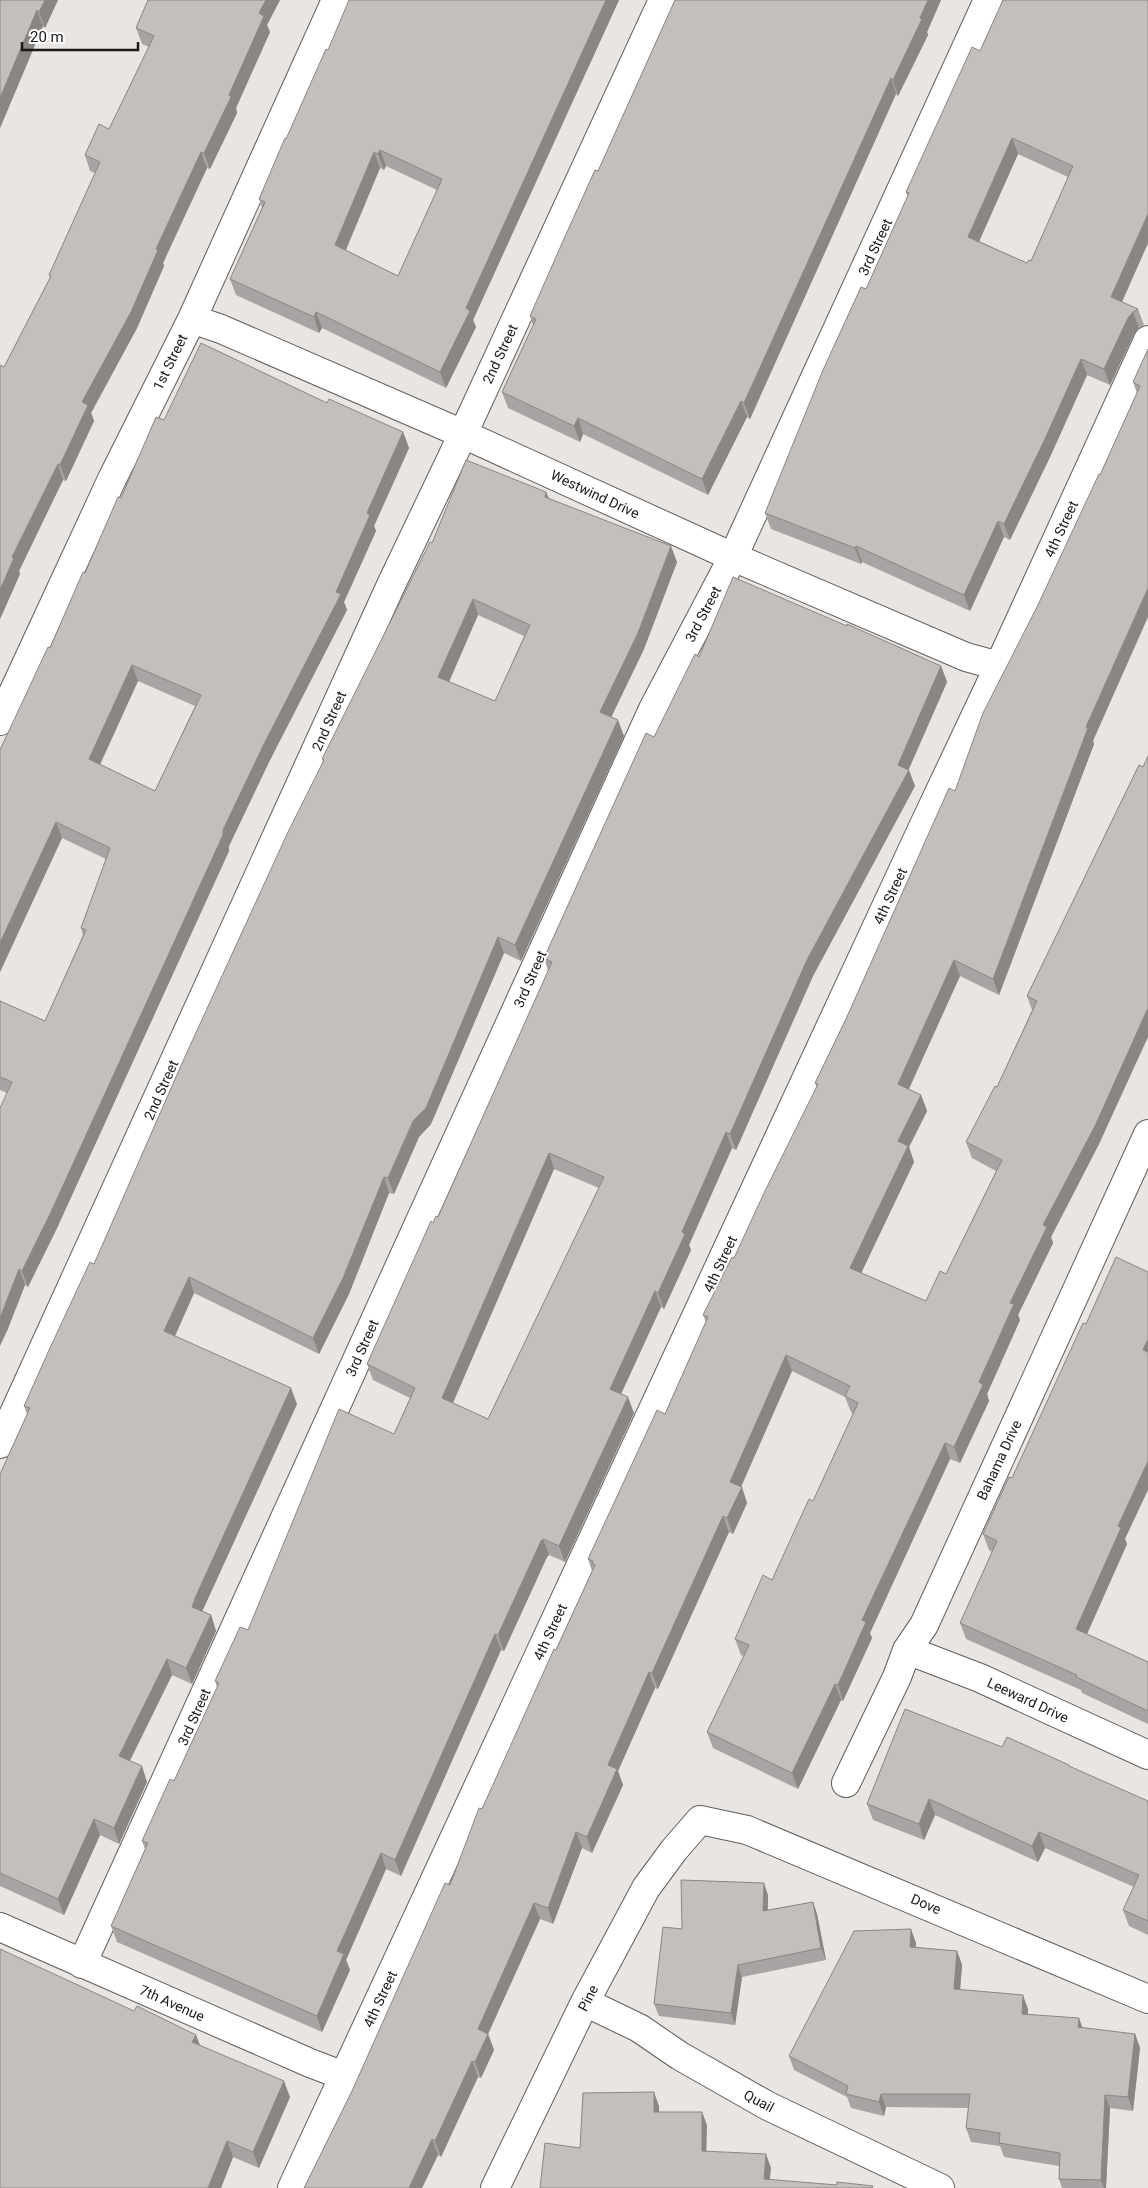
<svg xmlns="http://www.w3.org/2000/svg" width="1148" height="2188" viewBox="0 0 1148 2188" font-family="Roboto,sans-serif">
	<rect width="100%" height="100%" fill="#e9e5e2"/>
	<g fill="none" stroke-linecap="round" stroke-linejoin="round">
		<g stroke="#615e5b" stroke-width="30">
			<path id="minor" d="M 192,319 L 221,329 L 463,434 L 733,557 L 966,657 L 999,666
				M 0,721 L 112,479 L 192,319 L 336,0
				M 0,1444 L 391,585 L 463,434 L 663,0
				M 907,1650 L 980,1678 L 1148,1755
				M 846,1783 L 897,1677 L 907,1650 L 924,1625 L 1148,1134
				M 0,1927 L 310,2063 L 344,2076
				M 82,1964 L 653,709 L 733,557 L 988,0
				M 585,2002 L 639,2028 L 680,2056 L 768,2106 L 940,2188
				M 292,2188 L 923,827 L 999,666 L 1148,340
				M 495,2188 L 585,2002 L 646,1888 L 674,1850 L 700,1820 L 747,1830 L 1148,1999"/>
		</g>
		<use href="#minor" stroke="#fff" stroke-width="28"/>
	</g>
	<path fill="#a9a4a3" fill-rule="evenodd" d="M 0,0 L 58,0 L 45,28 L 43,26 L 0,128 Z
		M 148,0 L 280,0 L 267,25 L 270,32 L 236,108 L 237,113 L 210,169 L 207,168 L 163,263 L 164,266 L 137,328 L 91,413 L 94,421 L 66,481 L 63,480 L 19,571 L 20,574 L 0,619 L 4,367 L 50,278 L 49,275 L 95,173 L 90,171 L 85,155 L 109,129 L 149,47 L 142,44 L 136,28 Z
		M 619,0 L 473,320 L 476,327 L 446,388 L 322,328 L 319,333 L 236,295 L 230,279 L 262,208 L 259,199 L 328,50 ZM 386,166 L 437,190 L 398,276 L 346,250 L 380,168 L 384,170 Z
		M 675,0 L 941,0 L 927,32 L 928,35 L 898,96 L 896,94 L 750,419 L 747,417 L 708,495 L 583,434 L 580,442 L 508,408 L 502,392 L 533,325 L 530,316 L 598,171 Z
		M 1148,0 L 1148,243 L 1122,302 L 1138,309 L 1144,325 L 1139,328 L 1134,334 L 1110,385 L 1087,375 L 1050,457 L 1010,540 L 1004,537 L 970,611 L 862,562 L 861,564 L 771,529 L 765,513 L 908,197 L 906,192 L 980,51 ZM 1018,154 L 1068,177 L 1031,261 L 1027,263 L 979,241 Z
		M 1148,349 L 1093,741 L 1094,744 L 999,995 L 960,976 L 908,1089 L 921,1095 L 927,1111 L 909,1147 L 914,1162 L 861,1273 L 926,1301 L 946,1274 L 996,1171 L 972,1158 L 966,1142 L 997,1087 L 1032,1010 L 1027,996 L 1139,765 L 1100,1142 L 1051,1237 L 1053,1243 L 1018,1315 L 1020,1320 L 987,1394 L 989,1401 L 960,1463 L 950,1459 L 870,1633 L 872,1638 L 843,1701 L 841,1700 L 798,1789 L 713,1748 L 707,1732 L 744,1656 L 741,1655 L 735,1639 L 772,1580 L 813,1501 L 853,1414 L 851,1412 L 845,1397 L 792,1371 L 741,1487 L 747,1503 L 733,1534 L 729,1532 L 658,1689 L 655,1688 L 618,1771 L 623,1785 L 592,1853 L 582,1848 L 553,1924 L 540,1919 L 488,2034 L 494,2050 L 481,2078 L 478,2077 L 441,2157 L 438,2155 L 422,2188 L 304,2188 L 352,2091 L 450,1885 L 482,1809 L 592,1571 L 588,1559 L 665,1414 L 706,1322 L 703,1315 L 734,1258 L 817,1088 L 815,1083 L 955,791 L 1037,607 L 1100,475 L 1137,393 L 1133,382 Z
		M 327,403 L 403,432 L 409,448 L 374,526 L 376,531 L 344,602 L 347,610 L 270,760 L 229,846 L 229,851 L 57,1228 L 28,1287 L 25,1285 L 7,1331 L 7,1093 L 0,1090 L 0,1001 L 45,1021 L 83,935 L 81,928 L 106,859 L 62,838 L 0,972 L 0,750 L 50,648 L 85,573 L 121,498 L 164,420 ZM 138,681 L 195,706 L 155,791 L 100,765 Z
		M 546,492 L 549,498 L 677,562 L 644,649 L 611,717 L 624,736 L 521,961 L 504,953 L 431,1124 L 419,1137 L 394,1194 L 389,1193 L 349,1294 L 319,1354 L 194,1293 L 175,1336 L 297,1404 L 202,1611 L 211,1615 L 216,1631 L 192,1684 L 172,1675 L 130,1761 L 147,1782 L 119,1844 L 100,1835 L 64,1915 L 0,1886 L 0,1474 L 27,1414 L 24,1406 L 94,1264 L 323,762 L 322,759 L 432,543 ZM 478,615 L 524,636 L 495,701 L 449,682 Z
		M 847,626 L 941,666 L 947,682 L 908,770 L 915,786 L 813,976 L 736,1150 L 732,1148 L 689,1245 L 691,1250 L 664,1309 L 661,1307 L 621,1394 L 634,1413 L 565,1562 L 549,1555 L 547,1557 L 504,1651 L 501,1650 L 401,1876 L 386,1869 L 346,1960 L 350,1970 L 322,2032 L 117,1942 L 111,1926 L 145,1849 L 142,1841 L 174,1781 L 217,1687 L 215,1681 L 248,1630 L 394,1434 L 410,1398 L 373,1380 L 367,1364 L 433,1223 L 438,1217 L 548,971 L 544,958 L 654,737 L 699,657 ZM 554,1169 L 599,1188 L 488,1419 L 453,1403 Z
		M 983,1534 L 1125,1539 L 1127,1544 L 1087,1634 L 1148,1662 L 1148,1724 L 1082,1693 L 1081,1690 L 966,1639 L 960,1623 L 992,1552 L 989,1550 Z
		M 1002,1747 L 1070,1767 L 1148,1801 L 1148,1935 L 1129,1926 L 1123,1910 L 1134,1887 L 1045,1848 L 1038,1862 L 935,1815 L 924,1840 L 873,1820 L 867,1804 Z
		M 768,1895 L 768,1910 L 813,1902 L 817,1914 L 826,1960 L 742,1977 L 735,2025 L 659,2016 L 654,2004 L 682,1929 Z
		M 916,1943 L 916,1947 L 957,1951 L 962,1965 L 960,1990 L 1028,2009 L 1028,2014 L 1083,2028 L 1135,2034 L 1140,2048 L 1133,2111 L 1110,2108 L 1106,2188 L 1062,2188 L 1059,2179 L 1059,2166 L 1004,2157 L 1000,2146 L 971,2142 L 966,2128 L 969,2108 L 886,2107 L 884,2116 L 851,2108 L 847,2097 L 794,2070 L 789,2056 Z
		M 134,2011 L 196,2035 L 200,2046 L 290,2097 L 259,2168 L 233,2157 L 221,2188 L 0,2188 Z"/>
	<path fill="#898684" d="M 45,0 L 58,0 L 45,28 L 39,12 Z
		M 266,0 L 280,0 L 267,25 L 270,32 L 236,108 L 237,113 L 210,169 L 204,153 L 229,95 L 259,13 Z
		M 606,0 L 619,0 L 473,320 L 476,327 L 446,388 L 440,372 L 466,308 Z
		M 928,0 L 941,0 L 927,32 L 928,35 L 898,96 L 893,80 Z
		M 37,10 L 43,26 L 0,128 L 0,98 Z
		M 891,78 L 896,94 L 750,419 L 744,403 Z
		M 1012,138 L 1018,154 L 974,253 L 968,237 Z
		M 380,150 L 386,166 L 384,170 L 378,154 Z
		M 201,152 L 207,168 L 163,263 L 164,266 L 137,328 L 91,413 L 94,421 L 66,481 L 60,465 L 82,402 L 156,249 Z
		M 374,152 L 380,168 L 341,261 L 335,245 Z
		M 1148,214 L 1148,243 L 1117,313 L 1111,297 Z
		M 316,312 L 322,328 L 319,333 L 314,317 Z
		M 1133,312 L 1139,328 L 1134,334 L 1110,385 L 1104,369 L 1128,318 Z
		M 1081,359 L 1087,375 L 1050,457 L 1010,540 L 1004,524 Z
		M 741,401 L 747,417 L 708,495 L 702,479 Z
		M 578,418 L 583,434 L 580,442 L 574,426 Z
		M 403,432 L 409,448 L 374,526 L 376,531 L 344,602 L 347,610 L 270,760 L 229,846 L 229,851 L 57,1228 L 28,1287 L 22,1271 L 223,830 L 336,592 L 367,513 Z
		M 58,464 L 63,480 L 19,571 L 20,574 L 0,619 L 0,590 L 12,557 Z
		M 546,492 L 552,508 L 545,497 Z
		M 998,521 L 1004,537 L 970,611 L 964,595 Z
		M 671,546 L 677,562 L 644,649 L 606,728 L 600,712 Z
		M 856,546 L 862,562 L 861,564 L 855,548 Z
		M 1148,588 L 1148,617 L 1093,741 L 1094,744 L 999,995 L 993,979 L 1086,727 Z
		M 473,599 L 478,615 L 444,693 L 438,677 Z
		M 132,665 L 138,681 L 95,775 L 89,759 Z
		M 941,666 L 947,682 L 905,778 L 909,770 L 915,786 L 813,976 L 736,1150 L 730,1134 L 807,960 L 898,765 Z
		M 618,720 L 624,736 L 521,961 L 515,945 Z
		M 56,822 L 62,838 L 0,972 L 0,943 Z
		M 498,937 L 504,953 L 431,1124 L 419,1137 L 394,1194 L 388,1178 Z
		M 954,960 L 960,976 L 904,1100 L 898,1084 Z
		M 1148,1008 L 1148,1037 L 1100,1142 L 1051,1237 L 1053,1243 L 1018,1315 L 1020,1320 L 987,1394 L 989,1401 L 960,1463 L 954,1447 L 979,1382 L 1010,1303 L 1043,1225 Z
		M 921,1095 L 927,1111 L 909,1147 L 914,1162 L 856,1284 L 850,1268 L 898,1141 Z
		M 726,1132 L 732,1148 L 689,1245 L 691,1250 L 664,1309 L 658,1293 L 682,1232 Z
		M 549,1153 L 554,1169 L 448,1414 L 442,1398 Z
		M 384,1177 L 389,1193 L 349,1294 L 319,1354 L 313,1338 Z
		M 19,1269 L 25,1285 L 7,1331 L 0,1346 L 0,1318 Z
		M 189,1277 L 194,1293 L 170,1347 L 164,1331 Z
		M 655,1291 L 661,1307 L 616,1405 L 610,1389 Z
		M 1148,1339 L 1148,1363 L 1143,1350 Z
		M 786,1355 L 792,1371 L 736,1498 L 730,1482 Z
		M 291,1388 L 297,1404 L 202,1612 L 192,1607 L 196,1596 Z
		M 628,1397 L 634,1413 L 565,1562 L 559,1546 Z
		M 945,1443 L 950,1459 L 870,1633 L 872,1638 L 843,1701 L 838,1685 L 862,1620 Z
		M 1148,1461 L 1148,1490 L 1125,1539 L 1127,1544 L 1082,1645 L 1076,1629 L 1118,1526 Z
		M 742,1487 L 747,1503 L 733,1534 L 727,1518 Z
		M 723,1516 L 729,1532 L 658,1689 L 652,1673 Z
		M 543,1539 L 549,1555 L 547,1557 L 504,1651 L 498,1635 L 541,1541 Z
		M 211,1615 L 216,1631 L 192,1684 L 186,1668 Z
		M 495,1634 L 501,1650 L 401,1876 L 395,1860 Z
		M 167,1659 L 172,1675 L 124,1772 L 119,1756 Z
		M 649,1672 L 655,1688 L 618,1771 L 623,1785 L 592,1853 L 587,1837 L 608,1765 Z
		M 835,1684 L 841,1700 L 798,1789 L 792,1773 Z
		M 142,1766 L 147,1782 L 119,1844 L 114,1828 Z
		M 929,1799 L 935,1815 L 924,1840 L 919,1824 Z
		M 94,1819 L 100,1835 L 64,1915 L 58,1899 Z
		M 576,1832 L 582,1848 L 553,1924 L 548,1908 Z
		M 1039,1832 L 1045,1848 L 1038,1862 L 1032,1846 Z
		M 381,1853 L 386,1869 L 346,1960 L 350,1970 L 322,2032 L 317,2016 L 337,1951 Z
		M 764,1883 L 768,1895 L 767,1923 L 763,1911 Z
		M 813,1902 L 817,1914 L 826,1960 L 821,1948 Z
		M 534,1903 L 540,1919 L 488,2034 L 494,2050 L 481,2078 L 475,2062 L 478,2029 Z
		M 911,1929 L 916,1943 L 915,1961 L 910,1947 Z
		M 957,1951 L 962,1965 L 959,2003 L 954,1989 Z
		M 738,1965 L 742,1977 L 735,2025 L 731,2013 Z
		M 1023,1995 L 1028,2009 L 1027,2028 L 1022,2014 Z
		M 1079,2018 L 1084,2032 L 1078,2027 Z
		M 1135,2034 L 1140,2048 L 1133,2111 L 1128,2097 Z
		M 196,2035 L 202,2051 L 192,2042 Z
		M 472,2061 L 478,2077 L 441,2157 L 435,2141 Z
		M 284,2081 L 290,2097 L 259,2168 L 253,2152 Z
		M 654,2092 L 659,2106 L 659,2125 L 654,2112 Z
		M 881,2094 L 886,2107 L 884,2116 L 879,2102 Z
		M 1105,2095 L 1110,2108 L 1106,2188 L 1104,2188 L 1101,2180 Z
		M 702,2112 L 707,2125 L 706,2164 L 702,2151 Z
		M 432,2139 L 438,2155 L 422,2188 L 409,2188 Z
		M 227,2141 L 233,2157 L 221,2188 L 208,2188 Z
		M 766,2154 L 771,2168 L 769,2188 L 764,2179 Z"/>
	<path fill="#c4bfbd" stroke="#898684" fill-rule="evenodd" d="M 0,0 L 45,0 L 39,12 L 37,10 L 0,98 Z
		M 148,0 L 266,0 L 259,13 L 264,16 L 229,95 L 231,97 L 204,153 L 201,152 L 156,249 L 158,250 L 131,312 L 82,402 L 88,405 L 60,465 L 58,464 L 12,557 L 14,558 L 0,590 L 0,365 L 4,367 L 51,276 L 49,275 L 100,162 L 85,155 L 99,124 L 109,129 L 154,36 L 136,28 Z
		M 349,0 L 606,0 L 466,308 L 470,311 L 440,372 L 316,312 L 314,317 L 230,279 L 265,202 L 259,199 L 285,138 L 286,139 L 326,49 L 328,50 ZM 380,150 L 442,179 L 398,276 L 335,245 L 374,152 L 378,154 Z
		M 675,0 L 928,0 L 920,18 L 922,19 L 893,80 L 891,78 L 744,403 L 741,401 L 702,479 L 578,418 L 574,426 L 502,392 L 536,319 L 530,316 L 563,241 L 595,170 L 598,171 Z
		M 1003,0 L 1148,0 L 1148,214 L 1111,297 L 1138,309 L 1133,312 L 1128,318 L 1104,369 L 1081,359 L 1044,441 L 1004,524 L 998,521 L 964,595 L 856,546 L 855,548 L 765,513 L 823,370 L 861,287 L 866,289 L 909,193 L 906,192 L 972,47 L 980,51 ZM 1012,138 L 1073,166 L 1031,261 L 1029,260 L 1027,263 L 968,237 Z
		M 201,343 L 327,403 L 329,399 L 403,432 L 367,513 L 370,515 L 336,592 L 341,594 L 264,744 L 223,830 L 223,835 L 51,1212 L 22,1271 L 19,1269 L 0,1318 L 0,1108 L 12,1082 L 0,1077 L 0,1001 L 45,1021 L 86,930 L 81,928 L 110,848 L 56,822 L 0,943 L 0,750 L 48,647 L 50,648 L 83,572 L 85,573 L 118,497 L 121,498 L 156,417 L 164,420 ZM 132,665 L 201,695 L 155,791 L 89,759 Z
		M 1148,349 L 1148,588 L 1086,727 L 1088,728 L 993,979 L 954,960 L 898,1084 L 921,1095 L 898,1141 L 908,1146 L 850,1268 L 926,1301 L 940,1271 L 946,1274 L 1002,1160 L 966,1142 L 995,1086 L 997,1087 L 1037,1001 L 1027,996 L 1139,765 L 1143,767 L 1148,756 L 1148,1008 L 1095,1126 L 1043,1225 L 1047,1227 L 1010,1303 L 1014,1304 L 979,1382 L 983,1385 L 954,1447 L 945,1443 L 862,1620 L 866,1622 L 838,1685 L 835,1684 L 792,1773 L 707,1732 L 749,1645 L 735,1639 L 763,1575 L 772,1580 L 809,1499 L 813,1501 L 858,1403 L 845,1396 L 850,1386 L 786,1355 L 730,1482 L 742,1487 L 727,1518 L 723,1516 L 652,1673 L 649,1672 L 608,1765 L 617,1769 L 587,1837 L 576,1832 L 548,1908 L 534,1903 L 478,2029 L 488,2034 L 475,2062 L 472,2061 L 435,2141 L 432,2139 L 409,2188 L 304,2188 L 352,2091 L 445,1883 L 450,1885 L 479,1808 L 482,1809 L 554,1649 L 556,1650 L 595,1565 L 592,1563 L 593,1561 L 588,1559 L 657,1410 L 665,1414 L 708,1317 L 703,1315 L 732,1257 L 734,1258 L 764,1193 L 818,1084 L 815,1083 L 846,1019 L 949,788 L 955,791 L 983,713 L 1037,607 L 1099,474 L 1100,475 L 1140,386 L 1133,382 Z
		M 466,460 L 546,492 L 545,497 L 671,546 L 638,633 L 600,712 L 618,720 L 515,945 L 498,937 L 426,1108 L 413,1121 L 388,1178 L 384,1177 L 343,1278 L 313,1338 L 189,1277 L 164,1331 L 291,1388 L 196,1596 L 192,1607 L 211,1615 L 186,1668 L 167,1659 L 119,1756 L 142,1766 L 114,1828 L 94,1819 L 58,1899 L 0,1873 L 0,1474 L 30,1408 L 24,1406 L 50,1348 L 90,1262 L 94,1264 L 183,1061 L 288,832 L 324,760 L 322,759 L 430,542 L 432,543 ZM 473,599 L 530,625 L 495,701 L 438,677 Z
		M 733,577 L 847,626 L 847,624 L 941,666 L 898,765 L 909,770 L 807,960 L 730,1134 L 726,1132 L 682,1232 L 685,1234 L 658,1293 L 655,1291 L 610,1389 L 628,1397 L 559,1546 L 543,1539 L 541,1541 L 498,1635 L 495,1634 L 395,1860 L 381,1853 L 337,1951 L 344,1954 L 317,2016 L 111,1926 L 148,1843 L 142,1841 L 170,1779 L 174,1781 L 219,1683 L 215,1681 L 240,1627 L 248,1630 L 339,1409 L 394,1434 L 415,1388 L 367,1364 L 431,1221 L 433,1223 L 436,1216 L 438,1217 L 552,962 L 544,958 L 646,733 L 654,737 L 695,654 L 699,657 ZM 549,1153 L 604,1177 L 488,1419 L 442,1398 Z
		M 1116,1257 L 1148,1272 L 1148,1339 L 1143,1350 L 1148,1352 L 1148,1461 L 1118,1526 L 1121,1528 L 1076,1629 L 1148,1662 L 1148,1711 L 1076,1677 L 1077,1675 L 960,1623 L 997,1541 L 983,1534 L 1009,1477 L 1012,1478 L 1083,1323 L 1086,1324 Z
		M 905,1709 L 1002,1747 L 1007,1737 L 1069,1765 L 1069,1766 L 1148,1801 L 1148,1921 L 1123,1910 L 1139,1875 L 1039,1832 L 1032,1846 L 929,1799 L 919,1824 L 867,1804 Z
		M 681,1880 L 764,1883 L 763,1911 L 813,1902 L 821,1948 L 738,1965 L 731,2013 L 654,2004 L 663,1927 L 682,1929 Z
		M 911,1929 L 910,1947 L 957,1951 L 954,1989 L 1023,1995 L 1022,2014 L 1079,2018 L 1078,2027 L 1135,2034 L 1128,2097 L 1105,2095 L 1101,2180 L 1059,2179 L 1060,2153 L 999,2143 L 1000,2133 L 966,2128 L 970,2094 L 881,2094 L 879,2102 L 846,2094 L 848,2086 L 789,2056 L 854,1931 Z
		M 0,1949 L 134,2011 L 137,2006 L 196,2035 L 192,2042 L 284,2081 L 253,2152 L 227,2141 L 208,2188 L 0,2188 Z
		M 654,2092 L 654,2112 L 702,2112 L 702,2151 L 766,2154 L 764,2179 L 837,2185 L 837,2182 L 873,2186 L 872,2188 L 540,2188 L 545,2143 L 580,2148 L 583,2093 Z"/>
	<g text-anchor="middle" stroke-width="4" stroke-linejoin="round" paint-order="stroke">
		<g font-size="14" fill="#1a1918" stroke="#fff">
			<text transform="translate(875 247) rotate(-65)" y="5">3rd Street</text>
			<text transform="translate(500 354) rotate(-65)" y="5">2nd Street</text>
			<text transform="translate(170 362) rotate(-64)" y="5">1st Street</text>
			<text transform="translate(595 494) rotate(25)" y="5">Westwind Drive</text>
			<text transform="translate(1061 529) rotate(-65)" y="5">4th Street</text>
			<text transform="translate(703 614) rotate(-62)" y="5">3rd Street</text>
			<text transform="translate(329 721) rotate(-66)" y="5">2nd Street</text>
			<text transform="translate(890 896) rotate(-65)" y="5">4th Street</text>
			<text transform="translate(530 979) rotate(-66)" y="5">3rd Street</text>
			<text transform="translate(161 1090) rotate(-66)" y="5">2nd Street</text>
			<text transform="translate(720 1264) rotate(-65)" y="5">4th Street</text>
			<text transform="translate(362 1348) rotate(-66)" y="5">3rd Street</text>
			<text transform="translate(999 1460) rotate(-65)" y="5">Bahama Drive</text>
			<text transform="translate(550 1632) rotate(-65)" y="5">4th Street</text>
			<text transform="translate(1028 1700) rotate(25)" y="5">Leeward Drive</text>
			<text transform="translate(194 1717) rotate(-66)" y="5">3rd Street</text>
			<text transform="translate(926 1904) rotate(23)" y="5">Dove</text>
			<text transform="translate(588 1998) rotate(-63)" y="5">Pine</text>
			<text transform="translate(380 1999) rotate(-65)" y="5">4th Street</text>
			<text transform="translate(172 2003) rotate(24)" y="5">7th Avenue</text>
			<text transform="translate(759 2101) rotate(28)" y="5">Quail</text>
		</g>
	</g>
	<path d="M22 42v8h116v-8" fill="none" stroke="#1a1918" stroke-width="2.5"/>
	<text x="30" y="42" font-size="15" fill="#1a1918" stroke="#ffffff" stroke-width="4" paint-order="stroke">20 m</text>
</svg>
